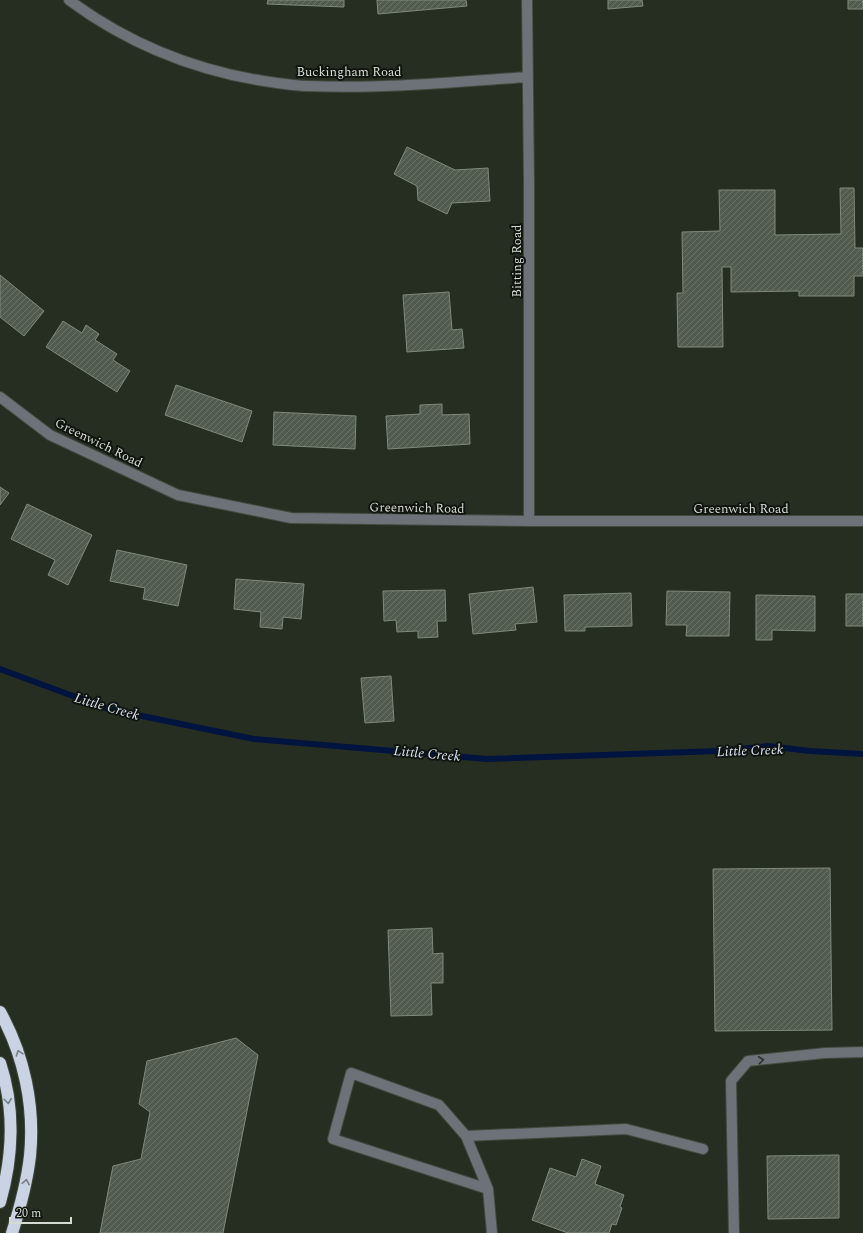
<svg xmlns="http://www.w3.org/2000/svg" width="863" height="1233" viewBox="0 0 863 1233" font-family="Spectral,serif">
	<defs>
		<pattern id="building-hatch" width="6" height="6" patternUnits="userSpaceOnUse"><rect width="6" height="6" fill="#525c4e"/><path d="M-1 1l2-2M0 6l6-6M5 7l2-2" fill="none" stroke="#6a7367"/></pattern>
	</defs>
	<rect width="100%" height="100%" fill="#262e22"/>
	<g fill="none" stroke-linecap="round" stroke-linejoin="round">
		<path stroke="#001440" stroke-width="6" d="M 0,669 L 108,709 L 254,739 L 487,759 L 719,751 L 768,746 L 810,751 L 863,754"/>
	</g>
	<path fill="url(#building-hatch)" stroke="#808a7b" d="M 268,0 L 344,0 L 344,7 L 267,4 Z
		M 377,0 L 466,0 L 467,6 L 378,14 Z
		M 608,0 L 642,0 L 643,6 L 608,9 Z
		M 848,0 L 863,0 L 863,9 L 848,9 Z
		M 407,147 L 455,170 L 488,168 L 490,201 L 452,203 L 447,214 L 418,200 L 417,186 L 394,174 Z
		M 840,188 L 854,188 L 855,248 L 863,248 L 863,276 L 854,276 L 854,296 L 799,296 L 799,291 L 731,292 L 731,267 L 722,267 L 723,347 L 678,347 L 677,293 L 683,293 L 682,232 L 720,231 L 719,190 L 775,190 L 775,235 L 841,234 Z
		M 0,275 L 44,311 L 24,336 L 0,317 Z
		M 449,292 L 452,330 L 462,329 L 464,348 L 407,352 L 403,295 Z
		M 63,321 L 82,333 L 86,325 L 99,334 L 95,340 L 117,354 L 113,360 L 130,371 L 117,392 L 46,347 Z
		M 176,385 L 252,411 L 242,442 L 165,415 Z
		M 442,404 L 442,415 L 469,414 L 470,444 L 388,449 L 386,416 L 420,414 L 420,405 Z
		M 274,412 L 356,416 L 355,449 L 273,445 Z
		M 0,487 L 9,493 L 0,505 Z
		M 27,504 L 92,535 L 68,585 L 48,575 L 55,560 L 11,539 Z
		M 117,550 L 187,565 L 178,606 L 143,599 L 145,588 L 110,581 Z
		M 236,579 L 304,584 L 301,619 L 283,617 L 282,629 L 260,627 L 261,612 L 234,609 Z
		M 533,587 L 537,622 L 515,624 L 516,630 L 473,634 L 469,594 Z
		M 445,590 L 446,621 L 437,621 L 438,637 L 418,638 L 418,631 L 397,632 L 396,620 L 384,621 L 383,591 Z
		M 667,591 L 730,592 L 729,636 L 686,636 L 687,625 L 666,625 Z
		M 631,593 L 632,626 L 585,627 L 585,631 L 565,631 L 564,595 Z
		M 846,594 L 863,594 L 863,626 L 846,626 Z
		M 756,595 L 815,596 L 815,631 L 772,630 L 772,640 L 756,640 Z
		M 391,676 L 394,721 L 365,723 L 361,678 Z
		M 830,868 L 832,1030 L 715,1031 L 713,869 Z
		M 432,928 L 433,954 L 443,953 L 443,983 L 431,983 L 432,1015 L 391,1016 L 388,930 Z
		M 236,1038 L 258,1055 L 223,1233 L 100,1233 L 113,1166 L 141,1159 L 150,1112 L 139,1104 L 147,1061 Z
		M 839,1155 L 839,1218 L 768,1219 L 767,1156 Z
		M 582,1159 L 601,1166 L 595,1184 L 624,1195 L 620,1207 L 622,1208 L 616,1225 L 612,1224 L 609,1233 L 568,1233 L 532,1220 L 550,1168 L 576,1177 Z"/>
	<g fill="none" stroke-linecap="round" stroke-linejoin="round">
		<g stroke="#424a3e" stroke-width="12">
			<path id="minor" d="M 69,0 C 131,46 201,73 277,83 C 287,84 297,86 307,86 C 381,89 455,82 528,77
				M 527,0 L 529,183 L 529,521
				M 0,397 L 50,435 L 178,495 L 291,518 L 529,521 L 863,521
				M 466,1136 L 488,1189 L 333,1139 L 351,1073 L 439,1105 L 466,1136 L 626,1129 L 703,1149
				M 488,1189 L 492,1233
				M 734,1233 L 731,1081 L 748,1061 L 825,1053 L 863,1052"/>
		</g>
		<g stroke="#424a3e" stroke-width="14">
			<path id="highway" d="M 0,1012 C 24,1055 35,1106 30,1156 C 27,1182 20,1208 12,1233
				M 0,1063 C 15,1108 13,1157 0,1202"/>
		</g>
		<use href="#minor" stroke="#6d7178" stroke-width="10"/>
		<use href="#highway" stroke="#c9d3e3" stroke-width="12"/>
	</g>
	<defs><path id="oneway-chevron" d="M-2-3.5L2.5 0L-2 3.5" fill="none" stroke-width="1.6" stroke-linecap="round" stroke-linejoin="round"/></defs>
	<g stroke="#767e84">
		<use href="#oneway-chevron" transform="translate(19 1053) rotate(-108)"/>
		<use href="#oneway-chevron" transform="translate(8 1101) rotate(83)"/>
		<use href="#oneway-chevron" transform="translate(26 1182) rotate(-79)"/>
	</g>
	<use stroke="#2d312e" href="#oneway-chevron" transform="translate(761 1060) rotate(-6)"/>
	<g text-anchor="middle" stroke-width="4" stroke-linejoin="round" paint-order="stroke">
		<g font-size="13" fill="#d5dad2" stroke="#11150f">
			<text x="349" y="76">Buckingham Road</text>
			<text transform="translate(516 261) rotate(-90)" y="5">Bitting Road</text>
			<text transform="translate(99 442) rotate(26)" y="5">Greenwich Road</text>
			<text transform="translate(417 507) rotate(1)" y="5">Greenwich Road</text>
			<text x="741" y="513">Greenwich Road</text>
		</g>
		<g font-size="14" font-style="italic" fill="#d6e2f5" stroke="#11150f">
			<text transform="translate(107 706) rotate(16)" y="5">Little Creek</text>
			<text transform="translate(750 750) rotate(-2)" y="5">Little Creek</text>
			<text transform="translate(427 753) rotate(5)" y="5">Little Creek</text>
		</g>
	</g>
	<path d="M10 1217v6h61v-6" fill="none" stroke="#d5dad2" stroke-width="2"/>
	<text x="16" y="1217" font-size="12" fill="#d5dad2" stroke="#11150f" stroke-width="3" paint-order="stroke">20 m</text>
</svg>
